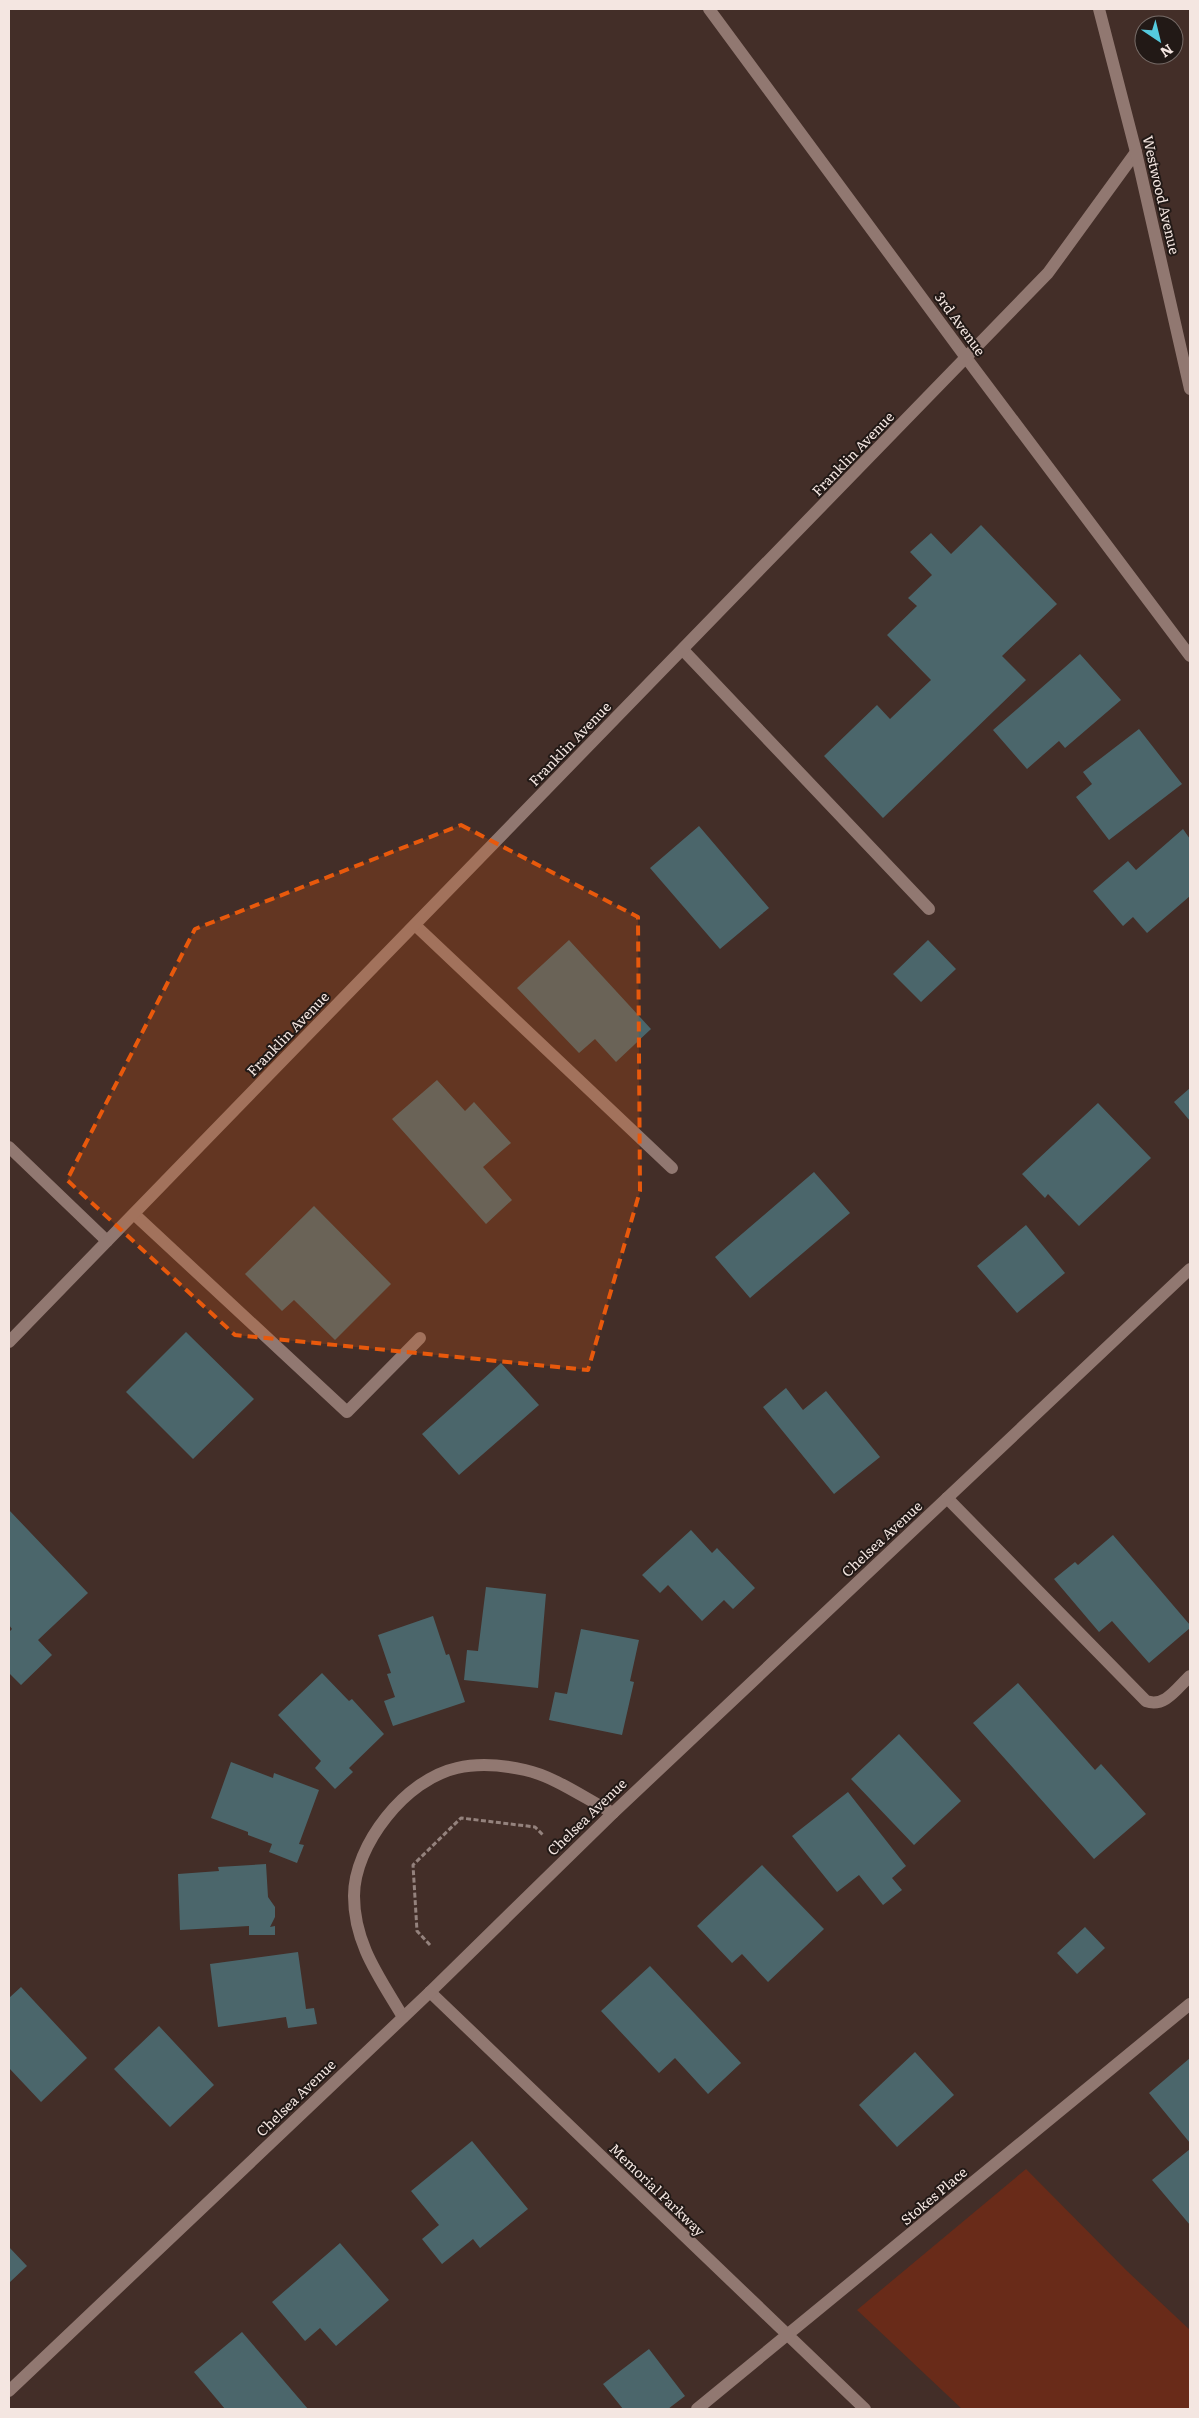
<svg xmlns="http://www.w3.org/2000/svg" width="1199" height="2418" viewBox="0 0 1199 2418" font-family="Literata,serif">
	<rect width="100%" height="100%" fill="#432e28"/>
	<path fill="#692b19" d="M 1026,2169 L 1127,2271 L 1190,2330 L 1190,2409 L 962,2409 L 857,2310 Z"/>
	<path fill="#4b666b" d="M 981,525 L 1057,604 L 1002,656 L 1026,680 L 883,818 L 824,756 L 877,705 L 890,719 L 931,680 L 887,635 L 917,606 L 908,598 L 932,575 L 910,552 L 931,533 L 951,554 Z
		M 1080,654 L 1121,700 L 1065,748 L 1059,741 L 1027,769 L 993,730 Z
		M 1139,729 L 1182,784 L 1109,840 L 1076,797 L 1092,784 L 1083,772 Z
		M 699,826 L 769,908 L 720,949 L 650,868 Z
		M 1183,829 L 1190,839 L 1190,896 L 1147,933 L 1133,917 L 1123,926 L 1093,891 L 1128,861 L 1136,870 Z
		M 569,940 L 651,1029 L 616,1062 L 595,1039 L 579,1053 L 517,988 Z
		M 928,940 L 956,969 L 921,1002 L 893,974 Z
		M 437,1080 L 465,1111 L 474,1102 L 511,1143 L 483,1167 L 512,1200 L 486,1224 L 392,1119 Z
		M 1190,1088 L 1190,1121 L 1174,1102 Z
		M 1098,1103 L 1151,1158 L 1079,1226 L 1048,1194 L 1045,1198 L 1022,1174 Z
		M 814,1172 L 850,1213 L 750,1298 L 715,1257 Z
		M 314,1206 L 391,1284 L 335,1340 L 294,1300 L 282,1311 L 245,1274 Z
		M 1026,1225 L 1065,1273 L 1017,1313 L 977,1266 Z
		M 186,1332 L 254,1399 L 193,1459 L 126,1392 Z
		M 501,1363 L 539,1405 L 459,1475 L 422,1434 Z
		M 786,1388 L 803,1410 L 826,1391 L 880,1457 L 834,1494 L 763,1407 Z
		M 9,1510 L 88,1593 L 38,1640 L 52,1655 L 21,1685 L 9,1673 L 9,1632 L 12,1629 L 9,1625 Z
		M 691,1530 L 712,1553 L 717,1548 L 755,1588 L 733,1609 L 724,1600 L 702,1621 L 668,1585 L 660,1593 L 642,1575 Z
		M 1113,1535 L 1190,1625 L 1190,1628 L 1149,1663 L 1112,1621 L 1099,1632 L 1054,1579 L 1075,1562 L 1078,1565 Z
		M 486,1587 L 546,1594 L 538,1688 L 464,1680 L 467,1650 L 478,1651 Z
		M 433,1616 L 446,1655 L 449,1654 L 465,1702 L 393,1726 L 384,1701 L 395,1697 L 387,1674 L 391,1673 L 378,1635 Z
		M 581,1629 L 639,1640 L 630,1681 L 634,1682 L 622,1735 L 549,1720 L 555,1692 L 567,1694 Z
		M 322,1673 L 349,1701 L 352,1699 L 384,1734 L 349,1768 L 353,1772 L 335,1789 L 315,1768 L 321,1761 L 278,1715 Z
		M 1018,1683 L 1095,1770 L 1101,1764 L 1146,1814 L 1094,1859 L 973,1723 Z
		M 899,1734 L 961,1801 L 914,1845 L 851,1779 Z
		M 231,1762 L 273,1778 L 274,1773 L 319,1790 L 299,1844 L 304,1845 L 297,1863 L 269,1852 L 272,1844 L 248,1835 L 248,1832 L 211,1818 Z
		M 848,1792 L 906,1866 L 892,1878 L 902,1890 L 883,1905 L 859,1875 L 837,1892 L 792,1836 Z
		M 266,1864 L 268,1897 L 275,1907 L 275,1917 L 270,1927 L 275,1926 L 275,1935 L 249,1935 L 249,1926 L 180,1930 L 178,1874 L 219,1871 L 218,1867 Z
		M 762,1865 L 824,1929 L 768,1982 L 742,1954 L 732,1963 L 697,1926 Z
		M 1085,1927 L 1105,1948 L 1077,1974 L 1057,1953 Z
		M 298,1952 L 306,2009 L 314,2008 L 317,2024 L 288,2028 L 286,2017 L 218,2027 L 210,1964 Z
		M 650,1966 L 741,2063 L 708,2094 L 675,2058 L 659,2073 L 601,2011 Z
		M 21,1987 L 87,2058 L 41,2102 L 9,2068 L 9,1998 Z
		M 159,2026 L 214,2085 L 170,2127 L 114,2069 Z
		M 915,2052 L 954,2095 L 897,2147 L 859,2105 Z
		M 1190,2058 L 1190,2143 L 1149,2093 Z
		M 472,2141 L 528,2209 L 480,2248 L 473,2239 L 442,2264 L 422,2239 L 439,2225 L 411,2191 Z
		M 1190,2149 L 1190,2225 L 1152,2180 Z
		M 340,2243 L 389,2300 L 336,2346 L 320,2328 L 305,2341 L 272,2302 Z
		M 9,2247 L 27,2266 L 9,2283 Z
		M 242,2332 L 308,2409 L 225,2409 L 194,2372 Z
		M 649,2349 L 685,2396 L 668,2409 L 623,2409 L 603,2384 Z"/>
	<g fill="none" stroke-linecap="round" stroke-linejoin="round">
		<path stroke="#94827d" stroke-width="3" stroke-dasharray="5 2.5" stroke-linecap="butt" d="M 430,1945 L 417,1931 L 413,1865 L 461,1818 L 535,1827 L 544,1836"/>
		<path stroke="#917871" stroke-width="12" d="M 683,650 L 929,909
			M 415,925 L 672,1168
			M 9,1147 L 107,1241
			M 134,1214 L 347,1412 L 420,1338
			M 947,1498 L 1146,1701 C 1165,1708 1177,1688 1190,1676
			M 403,2017 C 380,1978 354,1944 354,1896 C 354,1845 406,1779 457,1768 C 478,1763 503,1765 525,1770 C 554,1776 586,1799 613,1813"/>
		<path stroke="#917871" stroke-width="12" d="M 709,9 L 967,359 L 1190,656
			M 9,1342 L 1048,273 L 1136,152
			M 430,1992 L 865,2409
			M 697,2409 L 1190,2004"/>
		<path stroke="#917871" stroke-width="12" d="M 1099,9 L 1136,152 L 1190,389
			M 9,2391 L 430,1992 L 613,1813 L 1190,1269"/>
	</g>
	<path fill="#e8590c" fill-opacity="0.2" stroke="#e8590c" stroke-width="4" stroke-dasharray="10 6" stroke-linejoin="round" d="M 461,825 L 638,917 L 640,1191 L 588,1370 L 235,1335 L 67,1180 L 195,929 Z"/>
	<g text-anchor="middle" stroke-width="4" stroke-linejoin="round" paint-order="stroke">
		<g font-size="14" fill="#f4e6e1" stroke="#221916">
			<text transform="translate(1161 195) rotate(77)" y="5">Westwood Avenue</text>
			<text transform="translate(960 324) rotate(54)" y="5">3rd Avenue</text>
			<text transform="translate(853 454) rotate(-46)" y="5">Franklin Avenue</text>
			<text transform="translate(570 744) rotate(-46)" y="5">Franklin Avenue</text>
			<text transform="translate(288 1034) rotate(-46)" y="5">Franklin Avenue</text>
			<text transform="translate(882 1539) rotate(-43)" y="5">Chelsea Avenue</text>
			<text transform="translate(587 1817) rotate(-44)" y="5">Chelsea Avenue</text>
			<text transform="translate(296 2098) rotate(-44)" y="5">Chelsea Avenue</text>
			<text transform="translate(657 2190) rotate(44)" y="5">Memorial Parkway</text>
			<text transform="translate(934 2196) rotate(-40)" y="5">Stokes Place</text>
		</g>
	</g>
	<rect width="1199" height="2418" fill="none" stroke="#f4e6e1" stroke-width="20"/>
	<g transform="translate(1159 40) rotate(145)"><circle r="24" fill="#221916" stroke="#766b67"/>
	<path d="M0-4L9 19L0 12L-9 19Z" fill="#55cade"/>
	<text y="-8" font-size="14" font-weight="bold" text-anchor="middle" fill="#f4e6e1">N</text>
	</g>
</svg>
